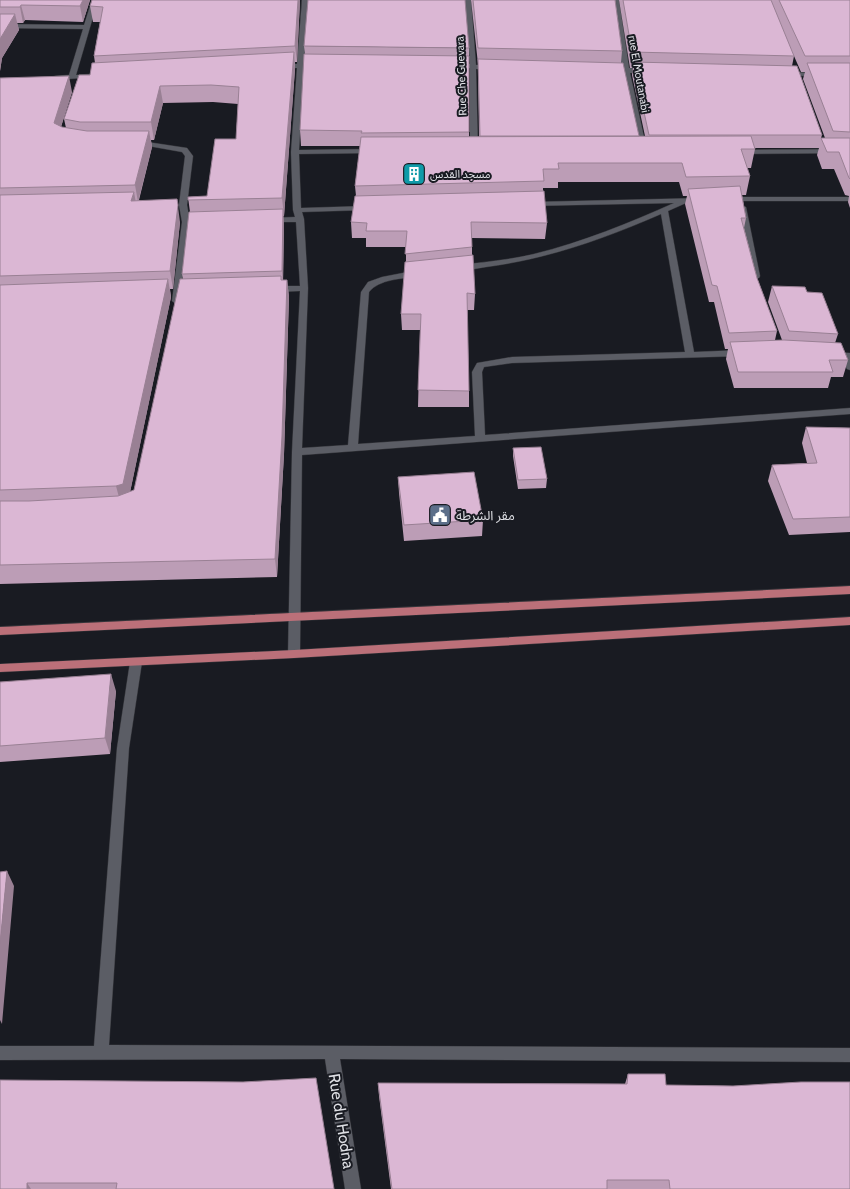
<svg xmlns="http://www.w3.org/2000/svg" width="850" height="1189" viewBox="0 0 850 1189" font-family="Cabin,'Noto Sans Arabic',sans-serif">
	<rect width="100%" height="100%" fill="#191b22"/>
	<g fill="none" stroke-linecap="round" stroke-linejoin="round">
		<g stroke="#35363b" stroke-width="1">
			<path id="minor" d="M 92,0 L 98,0 L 76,75 L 92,74 L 94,75 L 94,77 L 55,80 L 52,78 L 55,76 L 69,75 L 83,29 L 0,28 L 0,24 L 84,25 Z
				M 302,0 L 308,0 L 304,63 L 318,63 L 321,65 L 318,67 L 304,67 L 299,150 L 373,149 L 377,151 L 373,153 L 299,154 L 301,208 L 366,206 L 370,208 L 366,210 L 302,212 L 304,219 L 308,288 L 302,448 L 348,445 L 361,292 L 368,282 L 382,277 L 418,270 L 422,273 L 418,276 C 402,279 379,279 369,292 L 358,444 L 475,436 L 472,372 L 477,363 L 512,357 L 685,352 L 661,214 C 604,239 547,259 486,267 C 477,268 465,272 456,270 L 455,268 L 459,265 C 484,262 509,260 534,254 C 583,242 629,223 674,203 L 529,206 L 529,202 L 532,202 L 703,198 L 703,202 L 686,203 L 668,211 L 694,352 L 742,350 L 747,353 L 742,356 L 512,363 L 484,367 L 482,372 L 485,435 L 850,408 L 850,414 L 302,455 L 300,654 L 298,657 L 290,657 L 288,654 L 292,452 L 300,291 L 274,292 L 270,289 L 274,286 L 300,286 L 296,222 L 269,222 L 265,220 L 269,218 L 295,217 L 293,210 L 291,152 L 297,68 L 281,68 L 278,66 L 281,64 L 297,64 Z
				M 465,0 L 471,0 L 476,65 L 492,65 L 495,67 L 492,69 L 476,69 L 478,151 L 474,153 L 470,151 L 470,68 L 455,68 L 452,66 L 455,64 L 470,64 Z
				M 613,0 L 619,0 L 629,68 L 647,69 L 650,71 L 647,73 L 630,73 L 647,151 L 643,153 L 639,151 L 623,72 L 611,72 L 608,70 L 611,68 L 622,68 Z
				M 785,72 L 850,74 L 850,78 L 783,75 L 783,73 Z
				M 134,140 L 187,148 L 193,156 L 187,205 L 190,222 L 179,303 L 176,304 L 172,301 L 182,222 L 179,205 L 185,156 L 182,152 L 137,144 L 133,142 Z
				M 850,149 L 850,153 L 741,154 L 737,152 L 741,150 Z
				M 725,197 L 850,197 L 850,201 L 725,201 Z
				M 739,205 L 746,207 L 760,276 L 759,278 L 753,278 L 752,276 L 738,207 Z
				M 831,352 L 850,353 L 850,370 L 847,369 L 841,358 L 828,357 L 826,355 Z
				M 136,658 L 140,659 L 142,662 L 129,748 L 109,1045 L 850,1048 L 850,1062 L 340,1059 L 361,1189 L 345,1189 L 325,1059 L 0,1060 L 0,1046 L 94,1046 L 117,748 L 130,662 L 132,659 Z"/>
		</g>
		<g stroke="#35363b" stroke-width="1">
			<path id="primary" d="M 850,586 L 850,594 L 0,635 L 0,627 Z
				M 850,617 L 850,625 L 294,658 L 0,672 L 0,664 L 294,650 Z"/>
		</g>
		<use href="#minor" fill="#5b5d65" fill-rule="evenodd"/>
		<use href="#primary" fill="#bb7079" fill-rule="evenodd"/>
	</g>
	<path fill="#bc9db6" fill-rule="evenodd" d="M 0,0 L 90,0 L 83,22 L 25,20 L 23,23 L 17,23 L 19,30 L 2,58 L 0,71 Z
		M 300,0 L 297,62 L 295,62 L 295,69 L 284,216 L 283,216 L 284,223 L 283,280 L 287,280 L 289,297 L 284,454 L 277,577 L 0,584 L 0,78 L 72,92 L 61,127 L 66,128 L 64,119 L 90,75 L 95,63 L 94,56 L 100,22 L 93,22 L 90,6 ZM 213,102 L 238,104 L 236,139 L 207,196 L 188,197 L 190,212 L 182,274 L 183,279 L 134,490 L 130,492 L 171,297 L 170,289 L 173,289 L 180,222 L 139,200 L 152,147 L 151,140 L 154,140 L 163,103 Z
		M 471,0 L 615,0 L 622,51 L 621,63 L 639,136 L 645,136 L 632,75 L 633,68 L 630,68 L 619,0 L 850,0 L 850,208 L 848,202 L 849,196 L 845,195 L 834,169 L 822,169 L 817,155 L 819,148 L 755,148 L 755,149 L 751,168 L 747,168 L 750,176 L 746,195 L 742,195 L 746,218 L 744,228 L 757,278 L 777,331 L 775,340 L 782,340 L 768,302 L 772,286 L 807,292 L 838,334 L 835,343 L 848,360 L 843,377 L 831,377 L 828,388 L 734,388 L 726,359 L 728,349 L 725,349 L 714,302 L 709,302 L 685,204 L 687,196 L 683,196 L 679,182 L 558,182 L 558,188 L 543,188 L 543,191 L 547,223 L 545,239 L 472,238 L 472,255 L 475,294 L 474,310 L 467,310 L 469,391 L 469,407 L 418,407 L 420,330 L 402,330 L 401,314 L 406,262 L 406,247 L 366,247 L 366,238 L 352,238 L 351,222 L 356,196 L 355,186 L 360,146 L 301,146 L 300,130 L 305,54 L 304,46 L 469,48 L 469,137 L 479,137 L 478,64 ZM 794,56 L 801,72 L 805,72 L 803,79 L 825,138 L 821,138 L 822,135 L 792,66 Z
		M 806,427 L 850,428 L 850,532 L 789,535 L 768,481 L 772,465 L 807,463 L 802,443 Z
		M 513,448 L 547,479 L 546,488 L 518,489 L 513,456 Z
		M 398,477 L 483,520 L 482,536 L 404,541 L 399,493 Z
		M 0,682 L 116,691 L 110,754 L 0,762 Z
		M 628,1074 L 666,1085 L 733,1086 L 850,1189 L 391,1189 L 379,1096 L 378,1083 L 625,1084 Z
		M 0,1080 L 334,1189 L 0,1189 Z"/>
	<path fill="#998094" d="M 83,0 L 90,0 L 83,22 L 80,6 Z
		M 298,0 L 300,0 L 297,62 L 295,46 Z
		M 21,5 L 25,20 L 23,23 L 20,7 Z
		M 15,14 L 19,30 L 2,58 L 0,71 L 0,39 Z
		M 294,52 L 295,69 L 284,216 L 282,198 Z
		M 69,76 L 72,92 L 57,139 L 54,123 Z
		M 160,86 L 163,103 L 154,140 L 151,122 Z
		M 149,131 L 152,147 L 138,202 L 135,185 Z
		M 134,192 L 137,209 L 131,201 Z
		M 177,199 L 180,222 L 173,289 L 170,271 Z
		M 283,209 L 284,223 L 283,285 L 282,271 Z
		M 168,279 L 171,297 L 128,502 L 121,505 L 116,486 Z
		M 287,280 L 289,297 L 284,454 L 277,577 L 275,559 Z
		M 111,674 L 116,691 L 110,754 L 105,738 Z
		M 7,871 L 14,886 L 2,1024 L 0,1020 L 0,944 Z
		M 27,1183 L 31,1189 L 27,1189 Z"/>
	<path fill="#dbb7d4" stroke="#998094" d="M 0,0 L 83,0 L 80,6 L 21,5 L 20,7 L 0,7 Z
		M 92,0 L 298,0 L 295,46 L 94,56 L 103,7 L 90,6 Z
		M 308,0 L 465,0 L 469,48 L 304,46 Z
		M 473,0 L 615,0 L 622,51 L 478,48 Z
		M 623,0 L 771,0 L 794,56 L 632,52 Z
		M 779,0 L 850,0 L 850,56 L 805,56 Z
		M 0,14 L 15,14 L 0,39 Z
		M 294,52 L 282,198 L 188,200 L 188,197 L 207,196 L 215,139 L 236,139 L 239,87 L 211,85 L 160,86 L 151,122 L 80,122 L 64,119 L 79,75 L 90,75 L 92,63 Z
		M 304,54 L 469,56 L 469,132 L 361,133 L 362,131 L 300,130 Z
		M 478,59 L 623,63 L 639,136 L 480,136 Z
		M 633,62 L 797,66 L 822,135 L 649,135 Z
		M 807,63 L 850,63 L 850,132 L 833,131 Z
		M 69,76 L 54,123 L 62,127 L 87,131 L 149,131 L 135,185 L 0,188 L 0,78 Z
		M 751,136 L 755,149 L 741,149 L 750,176 L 686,177 L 682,163 L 558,163 L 559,169 L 543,169 L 544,181 L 355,186 L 361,137 Z
		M 821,138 L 850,138 L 850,179 L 849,178 L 839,152 L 827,152 Z
		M 740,186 L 746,218 L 741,218 L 757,278 L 777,331 L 729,333 L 717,286 L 712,285 L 688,189 Z
		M 544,191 L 547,223 L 471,222 L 472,247 L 405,254 L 407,231 L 366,231 L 367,223 L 351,222 L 355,196 Z
		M 134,192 L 131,201 L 177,199 L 178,205 L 170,271 L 0,276 L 0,195 Z
		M 283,209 L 282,271 L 182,274 L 189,212 Z
		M 473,255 L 475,294 L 467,293 L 469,391 L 418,390 L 421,314 L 401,314 L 405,262 Z
		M 281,276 L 281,280 L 287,280 L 282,436 L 275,559 L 0,565 L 0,501 L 29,501 L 118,496 L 134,490 L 180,279 Z
		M 168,279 L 123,484 L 116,486 L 0,490 L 0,285 Z
		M 772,286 L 805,287 L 807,292 L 822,293 L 838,334 L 789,331 Z
		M 784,340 L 841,343 L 848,360 L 829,360 L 833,372 L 738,372 L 730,342 Z
		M 806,427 L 850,428 L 850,517 L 793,519 L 772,465 L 817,463 Z
		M 541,447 L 547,479 L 518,480 L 513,448 Z
		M 474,472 L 483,520 L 404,525 L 398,477 Z
		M 111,674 L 105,738 L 0,746 L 0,682 Z
		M 7,871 L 0,944 L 0,872 Z
		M 628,1074 L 665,1074 L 666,1085 L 733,1086 L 801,1082 L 850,1082 L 850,1189 L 670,1189 L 669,1180 L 607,1180 L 607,1189 L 392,1189 L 378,1083 L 627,1084 Z
		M 316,1078 L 334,1189 L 116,1189 L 117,1183 L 27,1183 L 27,1189 L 0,1189 L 0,1080 L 243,1082 Z"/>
	<defs>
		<g id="building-square" transform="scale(1.15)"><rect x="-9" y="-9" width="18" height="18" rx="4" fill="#0f9aa8" stroke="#191b22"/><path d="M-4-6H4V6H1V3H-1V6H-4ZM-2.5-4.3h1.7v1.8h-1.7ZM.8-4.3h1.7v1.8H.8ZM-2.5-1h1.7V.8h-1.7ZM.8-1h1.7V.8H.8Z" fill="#fff"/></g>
		<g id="civic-square" transform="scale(1.15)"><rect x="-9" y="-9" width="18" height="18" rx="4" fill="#5c6f8a" stroke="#191b22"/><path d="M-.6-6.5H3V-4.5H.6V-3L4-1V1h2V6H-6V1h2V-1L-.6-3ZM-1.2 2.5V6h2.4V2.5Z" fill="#fff"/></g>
	</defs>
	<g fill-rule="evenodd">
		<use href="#building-square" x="414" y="174"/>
		<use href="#civic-square" x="440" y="515"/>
	</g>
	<g text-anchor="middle" stroke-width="4" stroke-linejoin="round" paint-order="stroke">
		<g font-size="11" fill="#dedfe4" stroke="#191b22">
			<text transform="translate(639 74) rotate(80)" y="4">rue El Moutanabi</text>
			<text transform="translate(461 76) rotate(-92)" y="4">Rue Che Guevara</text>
		</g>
		<g font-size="11" fill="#dedfe4" stroke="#191b22" text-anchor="start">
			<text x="430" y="178">مسجد القدس</text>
		</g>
		<g font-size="13" fill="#dedfe4" stroke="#191b22" text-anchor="start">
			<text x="456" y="520">مقر الشرطة</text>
		</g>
		<g font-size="16" fill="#dedfe4" stroke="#191b22">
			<text transform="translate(342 1121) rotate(81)" y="6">Rue du Hodna</text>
		</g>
	</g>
</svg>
